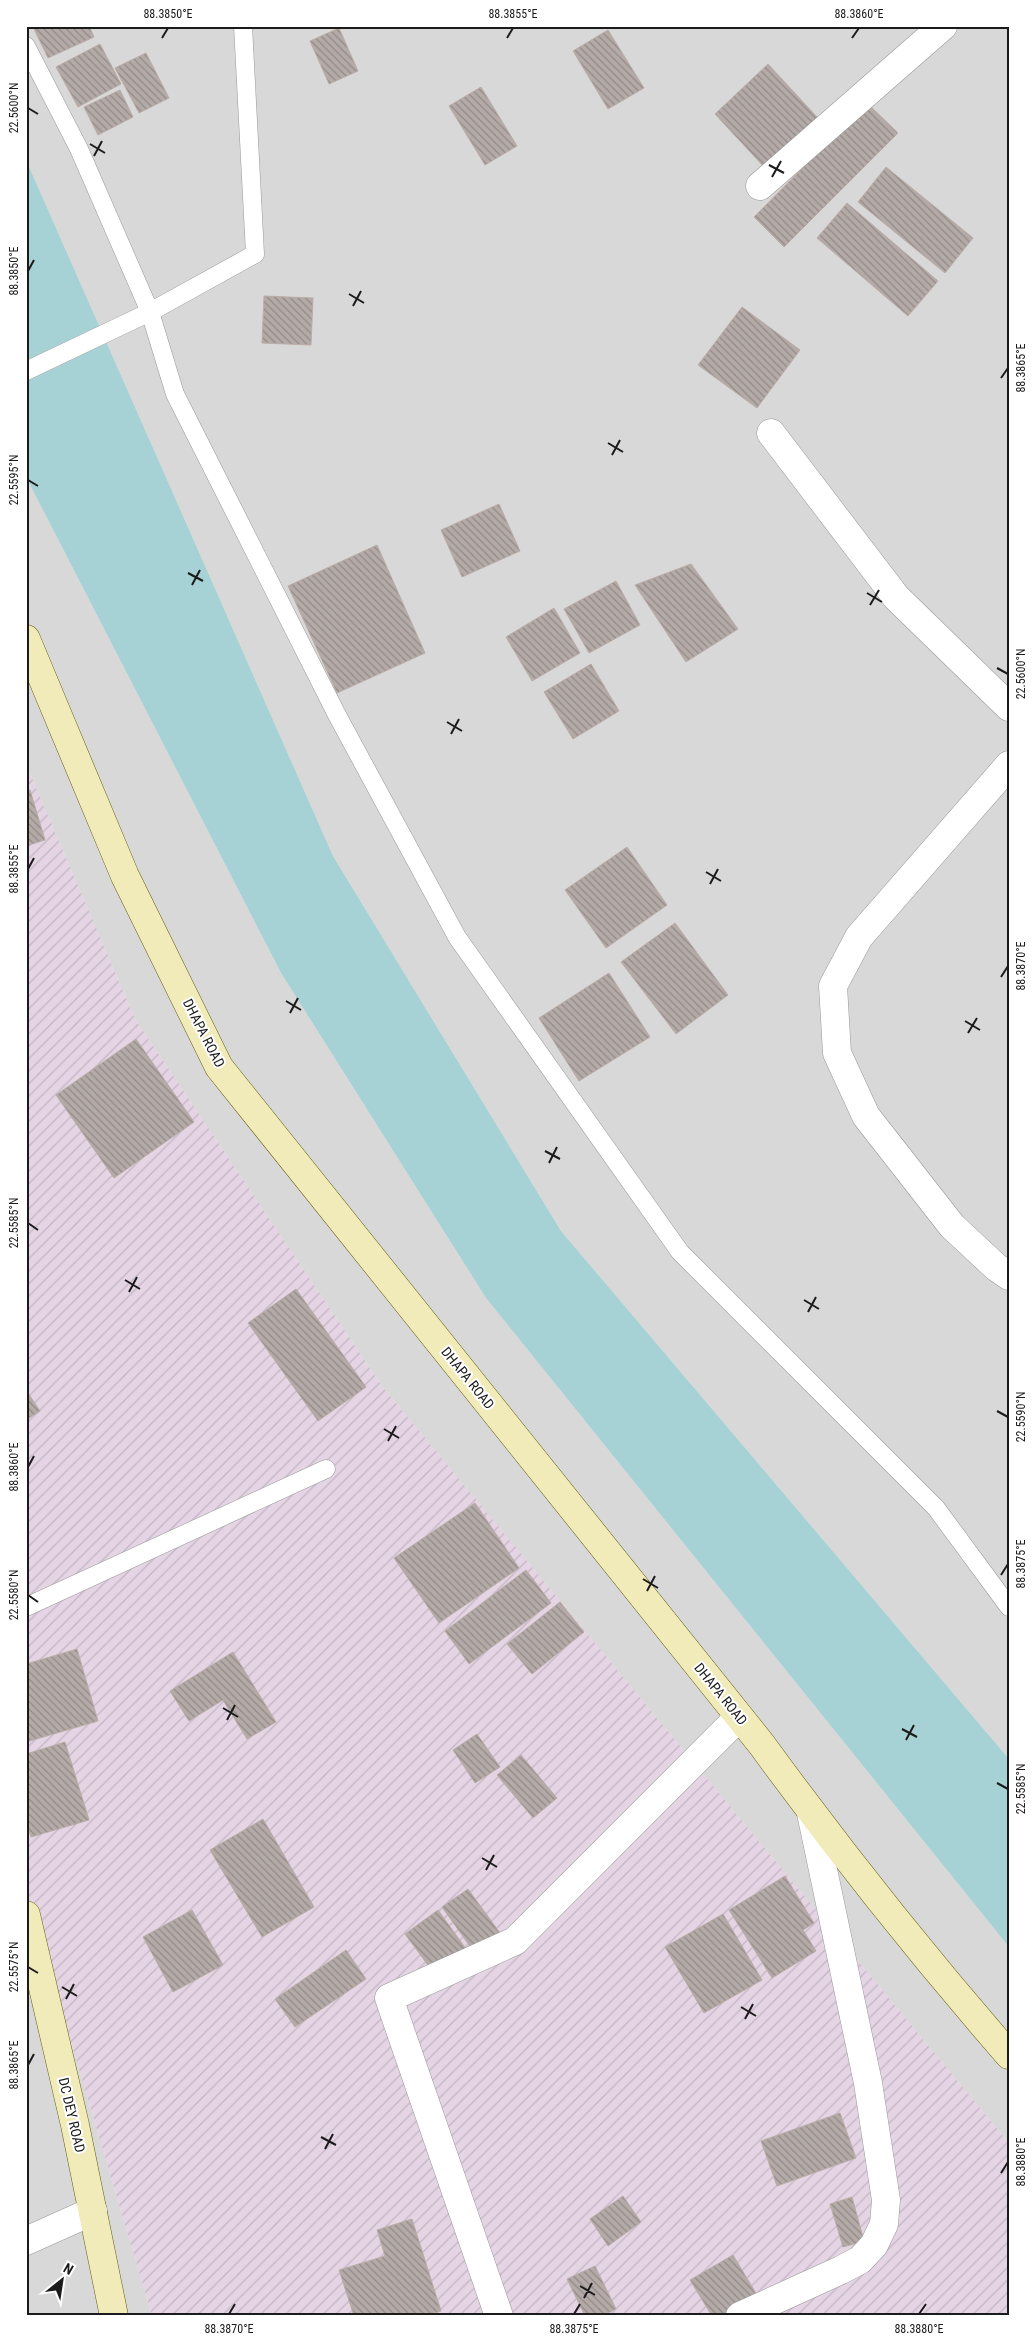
<svg xmlns="http://www.w3.org/2000/svg" width="1035" height="2342" viewBox="0 0 1035 2342" font-family="'Roboto Condensed',sans-serif">
	<defs>
		<pattern id="industrial-furrows" width="10" height="10" patternUnits="userSpaceOnUse" patternTransform="scale(1.25)"><rect width="10" height="10" fill="#e4d4e4"/><path d="M-1 1l2-2M0 10L10 0M9 11l2-2" fill="none" stroke="#c3b5c3"/></pattern>
		<pattern id="building-back-hatch" width="6" height="6" patternUnits="userSpaceOnUse" patternTransform="scale(1.25)"><rect width="6" height="6" fill="#b4aba8"/><path d="M-1 5l2 2M0 0l6 6M5-1l2 2" fill="none" stroke="#928a88"/></pattern>
	</defs>
	<rect width="100%" height="100%" fill="#ece7e2"/>
	<path fill="#d9d8d8" d="M 26,26 L 1009,26 L 1009,1759 L 561,1231 L 333,856 L 26,160 Z
		M 26,477 L 281,973 L 486,1298 L 1009,1947 L 1009,2143 L 382,1386 L 135,1019 L 26,764 Z
		M 26,1890 L 152,2316 L 26,2316 Z"/>
	<path fill="url(#industrial-furrows)" d="M 26,764 L 135,1019 L 382,1386 L 1009,2143 L 1009,2316 L 152,2316 L 26,1890 Z"/>
	<path fill="#a7d2d5" d="M 26,160 L 333,856 L 561,1231 L 1009,1759 L 1009,1947 L 486,1298 L 281,973 L 26,477 Z"/>
	<path fill="url(#building-back-hatch)" stroke="#bbaca6" d="M 41,26 L 89,26 L 94,37 L 48,58 L 34,29 Z
		M 339,28 L 358,71 L 329,84 L 310,41 Z
		M 608,30 L 644,88 L 608,109 L 573,51 Z
		M 100,44 L 121,84 L 78,107 L 56,67 Z
		M 146,53 L 169,98 L 139,113 L 115,68 Z
		M 768,64 L 817,117 L 764,167 L 715,114 Z
		M 481,87 L 517,146 L 485,165 L 449,106 Z
		M 120,90 L 133,117 L 98,135 L 84,107 Z
		M 867,103 L 898,133 L 784,247 L 754,217 Z
		M 886,167 L 973,238 L 945,273 L 858,202 Z
		M 847,203 L 938,281 L 908,316 L 817,238 Z
		M 264,296 L 313,298 L 311,345 L 262,343 Z
		M 742,307 L 800,350 L 757,408 L 698,365 Z
		M 499,504 L 520,551 L 462,577 L 441,530 Z
		M 377,545 L 425,653 L 337,693 L 288,586 Z
		M 691,564 L 738,629 L 686,662 L 635,585 Z
		M 616,581 L 640,625 L 589,653 L 564,609 Z
		M 554,608 L 580,653 L 532,681 L 506,637 Z
		M 591,664 L 619,711 L 573,739 L 544,692 Z
		M 30,790 L 45,840 L 26,846 L 26,791 Z
		M 627,847 L 667,905 L 606,948 L 565,890 Z
		M 675,923 L 728,995 L 676,1034 L 621,962 Z
		M 609,973 L 650,1037 L 579,1081 L 539,1018 Z
		M 136,1039 L 194,1122 L 114,1178 L 56,1095 Z
		M 296,1289 L 366,1387 L 318,1421 L 248,1323 Z
		M 26,1390 L 40,1411 L 26,1420 Z
		M 475,1503 L 519,1568 L 439,1623 L 394,1558 Z
		M 526,1570 L 551,1603 L 469,1664 L 445,1631 Z
		M 560,1602 L 584,1632 L 532,1674 L 507,1644 Z
		M 77,1649 L 98,1721 L 26,1742 L 26,1664 Z
		M 233,1652 L 276,1722 L 247,1739 L 223,1700 L 189,1721 L 170,1691 Z
		M 477,1734 L 500,1767 L 475,1783 L 453,1750 Z
		M 65,1742 L 89,1820 L 31,1837 L 26,1820 L 26,1754 Z
		M 521,1755 L 557,1798 L 533,1818 L 497,1775 Z
		M 263,1819 L 314,1907 L 262,1937 L 210,1850 Z
		M 785,1876 L 814,1923 L 803,1930 L 816,1951 L 772,1978 L 729,1910 Z
		M 468,1889 L 500,1933 L 474,1952 L 442,1907 Z
		M 192,1910 L 223,1965 L 173,1992 L 143,1937 Z
		M 438,1910 L 469,1953 L 436,1976 L 405,1934 Z
		M 723,1914 L 762,1980 L 704,2013 L 665,1947 Z
		M 346,1950 L 366,1979 L 295,2027 L 275,1999 Z
		M 840,2113 L 856,2158 L 777,2186 L 761,2141 Z
		M 623,2196 L 641,2222 L 608,2246 L 590,2219 Z
		M 852,2197 L 864,2241 L 843,2247 L 830,2204 Z
		M 412,2219 L 441,2311 L 425,2316 L 354,2316 L 339,2270 L 385,2256 L 377,2230 Z
		M 733,2255 L 757,2295 L 722,2316 L 712,2316 L 690,2280 Z
		M 595,2266 L 616,2309 L 602,2316 L 585,2316 L 567,2279 Z"/>
	<g fill="none" stroke-linecap="round" stroke-linejoin="round">
		<g stroke="#989898" stroke-width="19">
			<path id="lane" d="M 26,46 L 79,149 L 150,312 L 175,394 L 337,715 L 457,937 L 680,1252 L 936,1508 L 1009,1607
				M 26,371 L 150,312 L 255,254 L 243,26
				M 26,1607 L 326,1469"/>
		</g>
		<g stroke="#989898" stroke-width="29">
			<path id="street" d="M 760,186 L 943,26
				M 771,433 L 896,597 L 1009,707
				M 1009,765 L 859,937 L 833,986 L 837,1053 L 866,1116 L 952,1226 L 996,1267 L 1009,1276
				M 26,2241 L 93,2211
				M 499,2316 L 389,1998 L 515,1941 L 739,1717
				M 740,2316 L 841,2270 L 860,2260 L 874,2245 L 884,2224 L 886,2200 L 868,2083 L 811,1813"/>
		</g>
		<g stroke="#645f10" stroke-width="29">
			<path id="secondary" d="M 26,639 L 125,876 L 219,1067 L 762,1745 C 840,1852 922,1955 1009,2055
				M 26,1915 L 75,2125 L 114,2316"/>
		</g>
		<use href="#lane" stroke="#fff" stroke-width="18"/>
		<use href="#street" stroke="#fff" stroke-width="28"/>
		<use href="#secondary" stroke="#f1ebba" stroke-width="28"/>
	</g>
	<path fill="none" stroke="#1b1b1b" stroke-width="2" d="M 162,38 L 168,28M 507,38 L 513,28M 852,38 L 859,28M 28,108 L 38,114M 90,144 L 105,153M 94,156 L 102,141M 769,165 L 784,173M 772,177 L 781,161M 28,271 L 34,260M 349,294 L 364,303M 353,306 L 361,291M 1001,378 L 1008,368M 608,443 L 623,452M 612,455 L 620,440M 28,480 L 38,486M 188,573 L 203,581M 192,585 L 200,570M 867,593 L 882,602M 870,605 L 879,590M 997,668 L 1008,674M 447,722 L 462,731M 451,734 L 459,719M 28,869 L 34,858M 706,872 L 721,881M 710,884 L 718,869M 1001,977 L 1008,966M 286,1001 L 301,1010M 290,1013 L 298,998M 965,1021 L 980,1030M 968,1033 L 977,1018M 545,1151 L 560,1159M 549,1163 L 557,1147M 28,1223 L 38,1230M 125,1280 L 140,1289M 129,1292 L 137,1277M 804,1300 L 819,1309M 808,1312 L 816,1297M 997,1411 L 1008,1417M 384,1429 L 399,1438M 388,1441 L 396,1426M 28,1467 L 34,1456M 1001,1575 L 1008,1564M 643,1579 L 658,1588M 647,1591 L 655,1576M 28,1595 L 38,1602M 223,1708 L 238,1717M 227,1720 L 235,1705M 902,1729 L 917,1737M 906,1740 L 914,1725M 997,1783 L 1008,1789M 482,1858 L 497,1867M 486,1870 L 494,1855M 28,1967 L 38,1973M 62,1987 L 77,1996M 66,1999 L 74,1984M 741,2007 L 756,2016M 745,2019 L 753,2004M 28,2065 L 34,2054M 321,2137 L 336,2145M 325,2149 L 333,2134M 1001,2173 L 1008,2162M 580,2286 L 595,2295M 584,2298 L 592,2283M 229,2314 L 235,2304M 574,2314 L 580,2304M 919,2314 L 926,2304"/>
	<g text-anchor="middle" stroke-width="4" stroke-linejoin="round" paint-order="stroke">
		<g font-size="14" fill="#1b1b1b" stroke="#fff">
			<text transform="translate(204 1033) rotate(63)" y="5">DHAPA ROAD</text>
			<text transform="translate(468 1378) rotate(51)" y="5">DHAPA ROAD</text>
			<text transform="translate(721 1694) rotate(51)" y="5">DHAPA ROAD</text>
			<text transform="translate(72 2115) rotate(77)" y="5">DC DEY ROAD</text>
		</g>
	</g>
	<rect width="1035" height="2342" fill="none" stroke="#ffffff" stroke-width="55"/>
	<g transform="translate(62 2280) rotate(30)" stroke="#ffffff" stroke-width="4" paint-order="stroke">
	<path d="M0-4L9 19L0 12L-9 19Z" fill="#1b1b1b"/>
	<text y="-8" font-size="14" font-weight="bold" text-anchor="middle" fill="#1b1b1b">N</text>
	</g>
	<rect x="28" y="28" width="980" height="2286" fill="none" stroke="#1b1b1b" stroke-width="2"/>
	<g font-size="12" text-anchor="middle" fill="#1b1b1b">
		<text x="168" y="18">88.3850°E</text>
		<text x="513" y="18">88.3855°E</text>
		<text x="859" y="18">88.3860°E</text>
		<text transform="translate(14 108) rotate(-90)" y="4">22.5600°N</text>
		<text transform="translate(14 271) rotate(-90)" y="4">88.3850°E</text>
		<text transform="translate(1021 368) rotate(-90)" y="4">88.3865°E</text>
		<text transform="translate(14 480) rotate(-90)" y="4">22.5595°N</text>
		<text transform="translate(1021 674) rotate(-90)" y="4">22.5600°N</text>
		<text transform="translate(14 869) rotate(-90)" y="4">88.3855°E</text>
		<text transform="translate(1021 966) rotate(-90)" y="4">88.3870°E</text>
		<text transform="translate(14 1223) rotate(-90)" y="4">22.5585°N</text>
		<text transform="translate(1021 1417) rotate(-90)" y="4">22.5590°N</text>
		<text transform="translate(14 1467) rotate(-90)" y="4">88.3860°E</text>
		<text transform="translate(1021 1564) rotate(-90)" y="4">88.3875°E</text>
		<text transform="translate(14 1595) rotate(-90)" y="4">22.5580°N</text>
		<text transform="translate(1021 1789) rotate(-90)" y="4">22.5585°N</text>
		<text transform="translate(14 1967) rotate(-90)" y="4">22.5575°N</text>
		<text transform="translate(14 2065) rotate(-90)" y="4">88.3865°E</text>
		<text transform="translate(1021 2162) rotate(-90)" y="4">88.3880°E</text>
		<text x="229" y="2333">88.3870°E</text>
		<text x="574" y="2333">88.3875°E</text>
		<text x="919" y="2333">88.3880°E</text>
	</g>
</svg>
